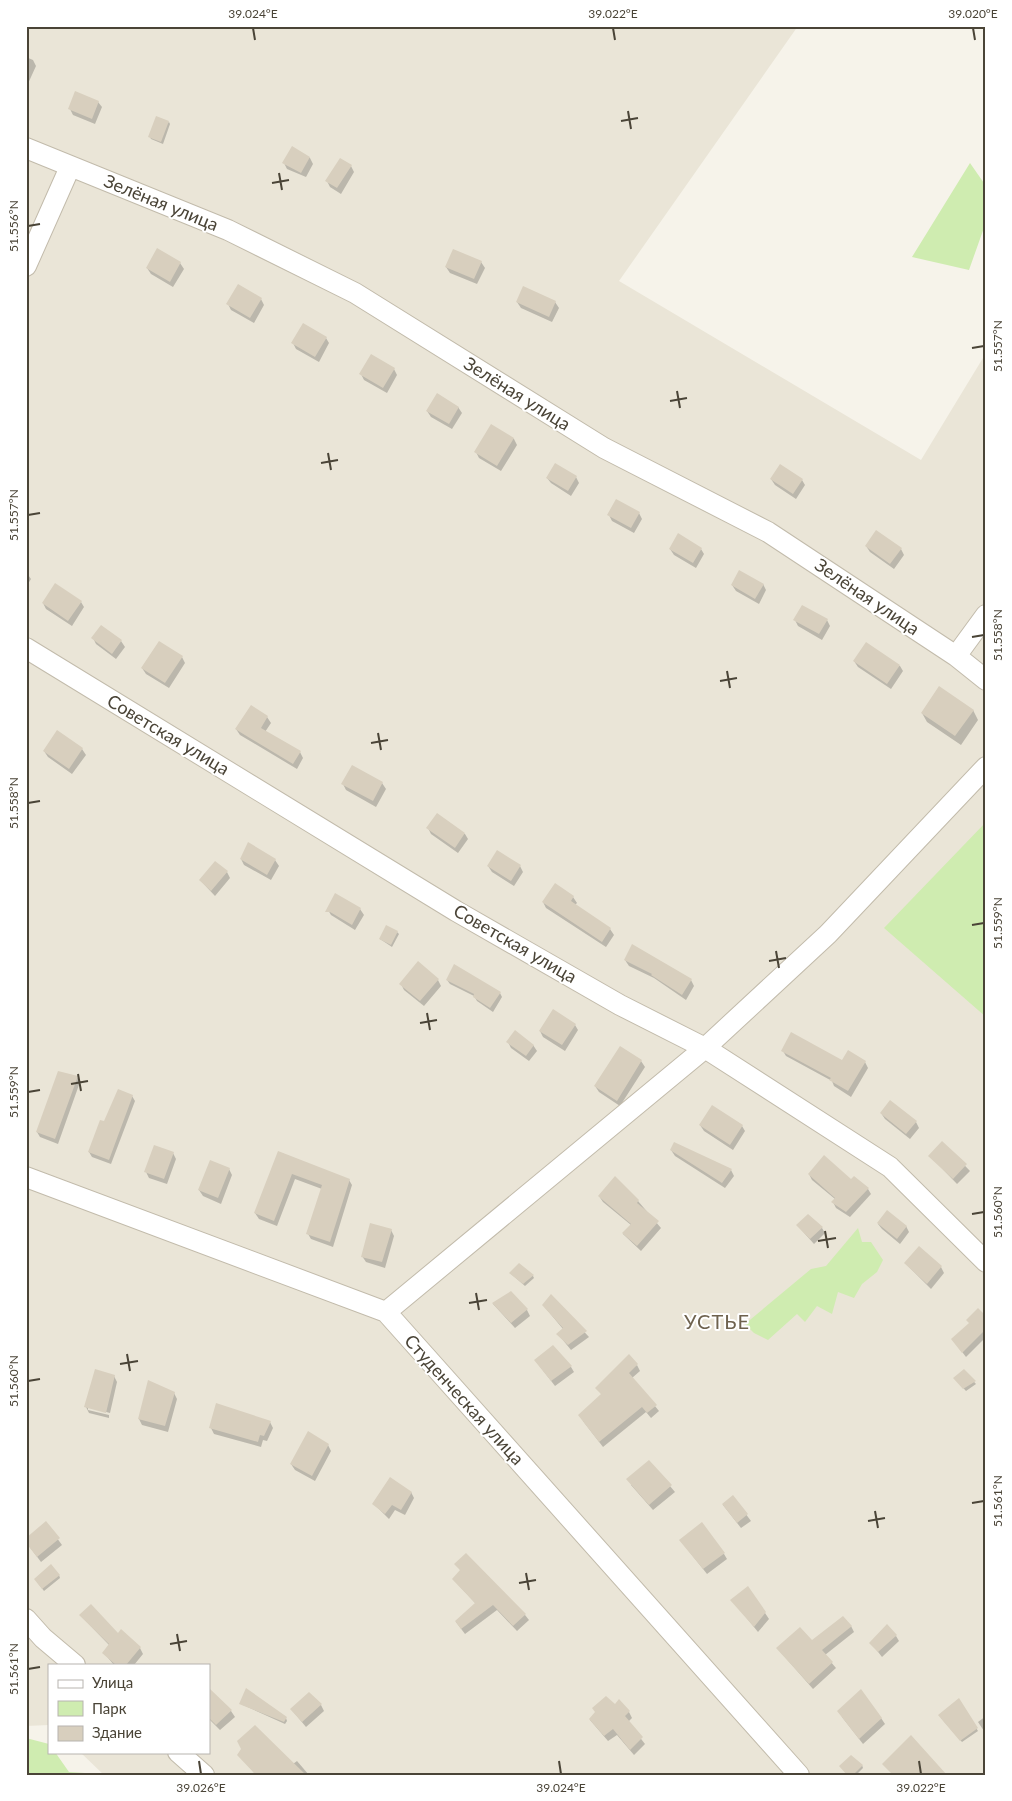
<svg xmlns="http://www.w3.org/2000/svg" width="1012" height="1801" viewBox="0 0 1012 1801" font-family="Lato,sans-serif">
	<rect width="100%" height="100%" fill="#f6f3ea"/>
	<path fill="#eae5d7" d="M 26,26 L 798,26 L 619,281 L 921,460 L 986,353 L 986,1775 L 104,1775 L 80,1752 L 209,1752 L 209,1665 L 49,1665 L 49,1725 L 26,1726 Z"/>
	<path fill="#cfecb0" d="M 970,163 L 986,186 L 986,222 L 969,270 L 912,257 Z
		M 986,822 L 986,1017 L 884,928 Z
		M 858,1228 L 862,1242 L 871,1242 L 883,1260 L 877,1272 L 862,1284 L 854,1298 L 838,1292 L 832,1314 L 817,1306 L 805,1322 L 797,1314 L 768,1340 L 754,1333 L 745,1324 L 811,1269 L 826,1266 Z
		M 26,1738 L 49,1744 L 49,1752 L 55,1752 L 69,1772 L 117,1775 L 26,1775 Z"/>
	<path fill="#0003" d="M 26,57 L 33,60 L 36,66 L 26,88 Z
		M 98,102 L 102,107 L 95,124 L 73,115 L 70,109 Z
		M 169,122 L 170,124 L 163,144 L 151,139 L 150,137 Z
		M 292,148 L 310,158 L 313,164 L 306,177 L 287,169 L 284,163 Z
		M 351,166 L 354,172 L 341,194 L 330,187 L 327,181 Z
		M 158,250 L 180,263 L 184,269 L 173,287 L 151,274 L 147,268 Z
		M 481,262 L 485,268 L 477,284 L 450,273 L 446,267 Z
		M 261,299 L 264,305 L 254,323 L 231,310 L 228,304 Z
		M 517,302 L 555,302 L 559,308 L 552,322 L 521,308 Z
		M 326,338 L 329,343 L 319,362 L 296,349 L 293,343 Z
		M 394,369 L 397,375 L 387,393 L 364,380 L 361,374 Z
		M 458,407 L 462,413 L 452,429 L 431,417 L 427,411 Z
		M 492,426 L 514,439 L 517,445 L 501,471 L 479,458 L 476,452 Z
		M 26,430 L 29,435 L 26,441 Z
		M 576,477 L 579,483 L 571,496 L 551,483 L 547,478 Z
		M 771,479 L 802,480 L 805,485 L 796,499 L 775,485 Z
		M 639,513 L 642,519 L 634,533 L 612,521 L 609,515 Z
		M 866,546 L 901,549 L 904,555 L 894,569 L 870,552 Z
		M 670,549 L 701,549 L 704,554 L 696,568 L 674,555 Z
		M 26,572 L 31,579 L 26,587 Z
		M 763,584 L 766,590 L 759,604 L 736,591 L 732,585 Z
		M 81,602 L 84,607 L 72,626 L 46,609 L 43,603 Z
		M 795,620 L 827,620 L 830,626 L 822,640 L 798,626 Z
		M 93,638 L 121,641 L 125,647 L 116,659 L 96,644 Z
		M 182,657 L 185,663 L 169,688 L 146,674 L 142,668 Z
		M 854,661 L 900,666 L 903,671 L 891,689 L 858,667 Z
		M 973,710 L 978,720 L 961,745 L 927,722 L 922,713 Z
		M 267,717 L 271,723 L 265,732 L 300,752 L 303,758 L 297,769 L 240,735 L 236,729 Z
		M 82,749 L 86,755 L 72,774 L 48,757 L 44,751 Z
		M 352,767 L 382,783 L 386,789 L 376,807 L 346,790 L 343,784 Z
		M 428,828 L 465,834 L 468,839 L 458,853 L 431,834 Z
		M 248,844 L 275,860 L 279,866 L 271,880 L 244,865 L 241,859 Z
		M 488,866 L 520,866 L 523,872 L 514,886 L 492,872 Z
		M 227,872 L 230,878 L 215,896 L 200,880 Z
		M 336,895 L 360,909 L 364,915 L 355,930 L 331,915 L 328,910 Z
		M 573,897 L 577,903 L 575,905 L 610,929 L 614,935 L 606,947 L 546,908 L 543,902 Z
		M 397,932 L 399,934 L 392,947 L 380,939 Z
		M 625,960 L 691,980 L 694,986 L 686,1000 L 654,978 L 629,966 Z
		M 438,980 L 441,986 L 424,1006 L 404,990 L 401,984 Z
		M 447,980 L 500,993 L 502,997 L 493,1012 L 477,1001 L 474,996 L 450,984 Z
		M 575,1025 L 578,1030 L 565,1051 L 543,1037 L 540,1031 Z
		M 508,1042 L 533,1045 L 537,1051 L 529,1061 L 511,1048 Z
		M 620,1048 L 641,1061 L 645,1067 L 620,1106 L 599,1092 L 595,1086 Z
		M 783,1051 L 842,1061 L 865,1062 L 868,1068 L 851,1097 L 834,1086 L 832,1081 L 786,1056 Z
		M 77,1077 L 80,1082 L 58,1144 L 40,1137 L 37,1132 Z
		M 132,1096 L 135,1101 L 111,1164 L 92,1157 L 89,1152 L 105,1123 Z
		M 881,1113 L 916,1122 L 919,1128 L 910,1139 L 885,1119 Z
		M 700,1125 L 742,1126 L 745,1131 L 733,1150 L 704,1131 Z
		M 942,1142 L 970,1171 L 957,1184 L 930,1156 Z
		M 671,1150 L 731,1170 L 734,1176 L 725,1188 L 675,1156 Z
		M 279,1152 L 349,1180 L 352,1185 L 333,1247 L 311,1239 L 308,1234 L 322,1189 L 295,1179 L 277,1226 L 259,1219 L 255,1213 Z
		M 173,1153 L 176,1159 L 167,1184 L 149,1178 L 146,1172 Z
		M 229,1169 L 232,1175 L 221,1204 L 203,1196 L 199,1190 Z
		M 809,1174 L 851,1181 L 868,1189 L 871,1194 L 850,1217 L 836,1208 L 833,1202 L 835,1199 L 812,1180 Z
		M 599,1196 L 638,1201 L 661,1228 L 641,1251 L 623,1234 L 631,1225 L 603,1202 Z
		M 878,1224 L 906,1226 L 909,1232 L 900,1244 L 882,1229 Z
		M 797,1225 L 822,1228 L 825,1233 L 814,1244 Z
		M 391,1230 L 394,1236 L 385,1268 L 366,1262 L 362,1256 Z
		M 919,1248 L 941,1267 L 944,1273 L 931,1289 L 905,1263 Z
		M 510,1273 L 533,1276 L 534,1278 L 525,1286 Z
		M 551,1296 L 589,1337 L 571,1350 L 558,1334 L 563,1329 L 543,1305 Z
		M 493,1304 L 527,1310 L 530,1316 L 515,1328 Z
		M 986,1318 L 986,1341 L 984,1339 L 966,1357 L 956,1344 Z
		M 535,1360 L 571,1367 L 574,1372 L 555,1386 Z
		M 637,1365 L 640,1371 L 632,1378 L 659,1411 L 651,1418 L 646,1412 L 603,1447 L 583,1421 L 602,1395 L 597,1388 Z
		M 964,1371 L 976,1384 L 966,1391 L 956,1380 Z
		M 114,1376 L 117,1382 L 110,1413 L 88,1407 L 88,1410 L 109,1415 L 109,1418 L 89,1413 L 86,1407 Z
		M 174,1393 L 177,1399 L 168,1432 L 142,1425 L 139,1419 Z
		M 270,1422 L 273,1428 L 267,1441 L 263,1440 L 261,1447 L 214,1434 L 211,1428 Z
		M 328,1445 L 331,1451 L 315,1481 L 295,1470 L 291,1464 Z
		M 649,1461 L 675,1492 L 653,1510 L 631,1485 Z
		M 411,1492 L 414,1498 L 405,1515 L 395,1510 L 389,1519 L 374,1504 Z
		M 733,1497 L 751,1521 L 741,1528 L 723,1505 Z
		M 46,1523 L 62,1545 L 41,1562 L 29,1546 Z
		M 680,1540 L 724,1554 L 727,1559 L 707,1574 Z
		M 456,1564 L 525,1615 L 529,1620 L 517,1631 L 497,1610 L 465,1634 L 456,1622 L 476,1604 L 453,1579 L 461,1571 Z
		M 59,1575 L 60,1578 L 44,1591 L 37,1582 Z
		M 732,1600 L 765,1613 L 769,1619 L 758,1632 Z
		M 80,1615 L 118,1634 L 140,1648 L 143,1654 L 134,1665 L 114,1665 L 104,1653 L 110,1646 Z
		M 851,1626 L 854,1632 L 825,1655 L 836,1668 L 813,1689 L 777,1648 L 812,1641 Z
		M 896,1636 L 899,1641 L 882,1657 L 871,1643 Z
		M 209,1691 L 231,1711 L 235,1717 L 220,1730 L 209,1719 Z
		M 959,1700 L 978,1731 L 962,1742 L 941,1718 Z
		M 241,1704 L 286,1718 L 287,1721 L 285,1724 Z
		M 321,1705 L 324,1711 L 306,1727 L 291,1709 Z
		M 615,1706 L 629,1712 L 632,1718 L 628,1722 L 645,1744 L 634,1755 L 617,1735 L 608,1741 L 590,1720 Z
		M 986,1716 L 986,1734 L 978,1722 Z
		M 842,1717 L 881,1718 L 885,1724 L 863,1744 Z
		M 239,1755 L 293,1764 L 297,1761 L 309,1775 L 256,1775 Z
		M 862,1765 L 863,1768 L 856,1775 L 848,1775 Z"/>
	<path fill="#d8cfbe" d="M 75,91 L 99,101 L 92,119 L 68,109 Z
		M 156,116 L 169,121 L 161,142 L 148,137 Z
		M 292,146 L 310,157 L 301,173 L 282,163 Z
		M 340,158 L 352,165 L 337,188 L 325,181 Z
		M 157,248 L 181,262 L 170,282 L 146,268 Z
		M 453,249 L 482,261 L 474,279 L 445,267 Z
		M 238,284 L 262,298 L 250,318 L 226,304 Z
		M 523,286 L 556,301 L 549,317 L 516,302 Z
		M 303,323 L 327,337 L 315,357 L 291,343 Z
		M 371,354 L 395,368 L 383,388 L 359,374 Z
		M 437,393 L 459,407 L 449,424 L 426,411 Z
		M 491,424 L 514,438 L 497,466 L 474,452 Z
		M 555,463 L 577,476 L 568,491 L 546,478 Z
		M 780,464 L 803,479 L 793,494 L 770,479 Z
		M 616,499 L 640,512 L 631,528 L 607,515 Z
		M 876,530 L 902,548 L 890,564 L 865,546 Z
		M 678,533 L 702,548 L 693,563 L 669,549 Z
		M 739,570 L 764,584 L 755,599 L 731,585 Z
		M 55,583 L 82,601 L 68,621 L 42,603 Z
		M 802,605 L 828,619 L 819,634 L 793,620 Z
		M 101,625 L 122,640 L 112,654 L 91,638 Z
		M 159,641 L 183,656 L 165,683 L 141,668 Z
		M 866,642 L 900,665 L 887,684 L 853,661 Z
		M 939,686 L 974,710 L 955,736 L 921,713 Z
		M 251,705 L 268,716 L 261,728 L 301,751 L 293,764 L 235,729 Z
		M 57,730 L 83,748 L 69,769 L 43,751 Z
		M 352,765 L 383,782 L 373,801 L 341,784 Z
		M 437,813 L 465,833 L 455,848 L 426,828 Z
		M 248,842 L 276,859 L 267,875 L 240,859 Z
		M 497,850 L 521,865 L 511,881 L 487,866 Z
		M 215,861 L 228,871 L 211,891 L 199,880 Z
		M 555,883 L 574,896 L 571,901 L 611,928 L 602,942 L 542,902 Z
		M 335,893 L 361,908 L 352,925 L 330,912 L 325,912 Z
		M 386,925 L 398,931 L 391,945 L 379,939 Z
		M 632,944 L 692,979 L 682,995 L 651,975 L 652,974 L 624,960 Z
		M 418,961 L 439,979 L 420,1001 L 399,984 Z
		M 454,964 L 501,992 L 490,1008 L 473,997 L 474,994 L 446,980 Z
		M 553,1009 L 576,1024 L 562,1045 L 539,1031 Z
		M 515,1030 L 534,1045 L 526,1056 L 506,1042 Z
		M 791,1032 L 842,1060 L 848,1050 L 866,1061 L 848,1091 L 829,1080 L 831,1078 L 781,1051 Z
		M 620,1046 L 642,1060 L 617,1101 L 594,1086 Z
		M 58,1071 L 78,1076 L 55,1139 L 36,1132 Z
		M 118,1089 L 133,1095 L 109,1160 L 88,1152 L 100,1120 L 104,1121 Z
		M 890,1100 L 917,1121 L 906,1134 L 880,1113 Z
		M 712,1105 L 743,1125 L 730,1145 L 699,1125 Z
		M 942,1141 L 967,1164 L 953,1179 L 928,1156 Z
		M 674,1142 L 732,1169 L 722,1183 L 670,1150 Z
		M 154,1145 L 174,1152 L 164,1179 L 144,1172 Z
		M 278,1151 L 350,1179 L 330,1242 L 306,1234 L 322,1185 L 292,1174 L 274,1221 L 254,1213 Z
		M 824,1155 L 851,1179 L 854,1176 L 869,1188 L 846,1212 L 831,1202 L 835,1198 L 808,1174 Z
		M 210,1160 L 230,1168 L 218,1198 L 198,1190 Z
		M 615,1176 L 639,1200 L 637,1203 L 659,1221 L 637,1246 L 622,1233 L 631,1224 L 598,1196 Z
		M 887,1210 L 907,1226 L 897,1239 L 877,1223 Z
		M 808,1214 L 823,1227 L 810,1239 L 796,1225 Z
		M 370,1223 L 392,1229 L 382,1262 L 361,1257 Z
		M 919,1246 L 942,1266 L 927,1284 L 904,1263 Z
		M 519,1263 L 534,1275 L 523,1284 L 509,1273 Z
		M 511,1291 L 528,1309 L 511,1323 L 492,1303 Z
		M 551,1294 L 587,1331 L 568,1345 L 556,1334 L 563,1328 L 542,1305 Z
		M 978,1308 L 986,1316 L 986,1329 L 962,1353 L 951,1339 L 969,1323 L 966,1320 Z
		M 553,1345 L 572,1366 L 551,1381 L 534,1360 Z
		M 629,1354 L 638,1364 L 629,1373 L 657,1405 L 647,1413 L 642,1407 L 599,1442 L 578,1415 L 601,1394 L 595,1388 Z
		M 95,1369 L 115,1375 L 106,1413 L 84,1407 Z
		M 964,1369 L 976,1381 L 963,1389 L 953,1378 Z
		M 148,1380 L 175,1392 L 165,1426 L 138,1419 Z
		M 216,1403 L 271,1421 L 264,1436 L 260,1435 L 258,1442 L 209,1428 Z
		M 308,1431 L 329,1444 L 312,1476 L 290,1464 Z
		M 649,1460 L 672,1485 L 649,1505 L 626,1479 Z
		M 390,1477 L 412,1492 L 401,1510 L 392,1505 L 385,1514 L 372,1504 Z
		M 733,1495 L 748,1514 L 737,1523 L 722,1504 Z
		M 46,1521 L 60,1538 L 37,1557 L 26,1543 L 26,1538 Z
		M 702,1522 L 725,1553 L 703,1569 L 679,1540 Z
		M 466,1553 L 526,1614 L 513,1626 L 493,1605 L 461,1629 L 455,1621 L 475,1603 L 452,1579 L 460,1570 L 454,1564 Z
		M 51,1564 L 60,1575 L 42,1589 L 34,1579 Z
		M 748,1586 L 766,1612 L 754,1627 L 730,1600 Z
		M 91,1604 L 118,1633 L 121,1629 L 141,1647 L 126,1665 L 116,1665 L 102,1653 L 109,1644 L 79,1615 Z
		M 843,1616 L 852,1626 L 822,1650 L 833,1662 L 809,1684 L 776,1648 L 800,1627 L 812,1640 Z
		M 887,1624 L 897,1635 L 878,1652 L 869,1643 Z
		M 209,1688 L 232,1710 L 216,1725 L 209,1718 Z
		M 246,1688 L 287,1717 L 284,1722 L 239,1704 Z
		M 861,1689 L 882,1718 L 859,1739 L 837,1711 Z
		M 309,1692 L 322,1704 L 302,1722 L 290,1709 Z
		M 606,1696 L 615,1704 L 619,1699 L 630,1711 L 625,1716 L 643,1737 L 630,1750 L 613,1729 L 604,1736 L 589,1719 L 595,1712 L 592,1708 Z
		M 959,1698 L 978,1728 L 960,1741 L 938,1715 Z
		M 255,1725 L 306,1775 L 256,1775 L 237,1755 L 241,1749 L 237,1741 Z
		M 911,1735 L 947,1775 L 893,1775 L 882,1764 Z
		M 851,1755 L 863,1765 L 853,1775 L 847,1775 L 839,1766 Z"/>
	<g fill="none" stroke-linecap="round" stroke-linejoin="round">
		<g stroke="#c2bbab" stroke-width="22">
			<path id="street" d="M 26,148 L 228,230 L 355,293 L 604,448 L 768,532 L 956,656 L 986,680
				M 26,266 L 70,167
				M 26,648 L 456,911 L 620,1005 L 705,1048 L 890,1167 L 986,1262
				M 956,656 L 986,615
				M 26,1177 L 386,1312 L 799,1775
				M 386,1312 L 705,1048 L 828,934 L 986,767
				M 26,1619 L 43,1638 L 75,1665
				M 178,1752 L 204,1775"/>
		</g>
		<use href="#street" stroke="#fff" stroke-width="20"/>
	</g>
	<path fill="none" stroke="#4a4437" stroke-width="2" d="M 253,28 L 255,40M 613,28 L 615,40M 973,28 L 975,40M 628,111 L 631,129M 621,121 L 638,118M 279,173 L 282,190M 272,183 L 289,180M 28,226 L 40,224M 972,348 L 984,346M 677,391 L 680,408M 670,401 L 687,398M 328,453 L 331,470M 321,463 L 338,460M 28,515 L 40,513M 972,637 L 984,635M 727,671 L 730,688M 720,681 L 737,678M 378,733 L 381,750M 371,743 L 388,740M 28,803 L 40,801M 972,925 L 984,923M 776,951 L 779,968M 769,961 L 786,958M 427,1013 L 430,1030M 420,1023 L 437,1020M 78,1074 L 81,1091M 71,1084 L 88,1081M 28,1092 L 40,1090M 972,1214 L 984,1212M 825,1231 L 828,1248M 818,1241 L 836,1238M 476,1293 L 479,1310M 469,1303 L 487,1300M 127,1354 L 130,1371M 120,1364 L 138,1361M 28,1381 L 40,1379M 972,1503 L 984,1501M 875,1511 L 878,1528M 868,1521 L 885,1518M 526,1573 L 529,1590M 519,1583 L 536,1580M 177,1634 L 180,1651M 170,1644 L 187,1641M 28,1669 L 40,1667M 199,1761 L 201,1774M 559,1761 L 561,1774M 919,1761 L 921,1774"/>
	<g text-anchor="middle" stroke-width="4" stroke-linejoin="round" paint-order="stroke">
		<g font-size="18" fill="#4a4437" stroke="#fff">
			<text transform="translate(161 203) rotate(22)" y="6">Зелёная улица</text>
			<text transform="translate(517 394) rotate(32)" y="6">Зелёная улица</text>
			<text transform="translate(867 597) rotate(34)" y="6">Зелёная улица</text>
			<text transform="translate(168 735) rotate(31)" y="6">Советская улица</text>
			<text transform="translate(515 944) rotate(30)" y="6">Советская улица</text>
			<text transform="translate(464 1400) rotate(48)" y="6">Студенческая улица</text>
		</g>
		<g font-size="20" letter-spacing="1" fill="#6e624e" stroke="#fff">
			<text x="717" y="1329">УСТЬЕ</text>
		</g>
	</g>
	<rect width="1012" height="1801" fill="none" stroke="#ffffff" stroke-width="55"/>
	<rect x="48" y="1664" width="162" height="90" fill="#ffffff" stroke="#b7b4af"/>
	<rect x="58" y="1680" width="25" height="8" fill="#ffffff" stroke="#b7b4af"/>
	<text x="92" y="1688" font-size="15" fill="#4a4437">Улица</text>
	<rect x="58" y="1701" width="25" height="15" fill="#cfecb0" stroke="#b7b4af"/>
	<text x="92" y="1714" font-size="15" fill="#4a4437">Парк</text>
	<rect x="58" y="1726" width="25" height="15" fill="#d8cfbe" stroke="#b7b4af"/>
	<text x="92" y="1738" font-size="15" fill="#4a4437">Здание</text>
	<rect x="28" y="28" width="956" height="1746" fill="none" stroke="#4a4437" stroke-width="2"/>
	<g font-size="12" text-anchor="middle" fill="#4a4437">
		<text x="253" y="18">39.024°E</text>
		<text x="613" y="18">39.022°E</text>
		<text x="973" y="18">39.020°E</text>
		<text transform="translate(14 226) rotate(-90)" y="4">51.556°N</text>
		<text transform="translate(998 346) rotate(-90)" y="4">51.557°N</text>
		<text transform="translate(14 515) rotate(-90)" y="4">51.557°N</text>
		<text transform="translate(998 635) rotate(-90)" y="4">51.558°N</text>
		<text transform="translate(14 803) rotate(-90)" y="4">51.558°N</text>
		<text transform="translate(998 923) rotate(-90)" y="4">51.559°N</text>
		<text transform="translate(14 1092) rotate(-90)" y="4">51.559°N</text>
		<text transform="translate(998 1212) rotate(-90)" y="4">51.560°N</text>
		<text transform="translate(14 1381) rotate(-90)" y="4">51.560°N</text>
		<text transform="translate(998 1501) rotate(-90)" y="4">51.561°N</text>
		<text transform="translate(14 1669) rotate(-90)" y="4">51.561°N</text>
		<text x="201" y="1792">39.026°E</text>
		<text x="561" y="1792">39.024°E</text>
		<text x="921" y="1792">39.022°E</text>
	</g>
</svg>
